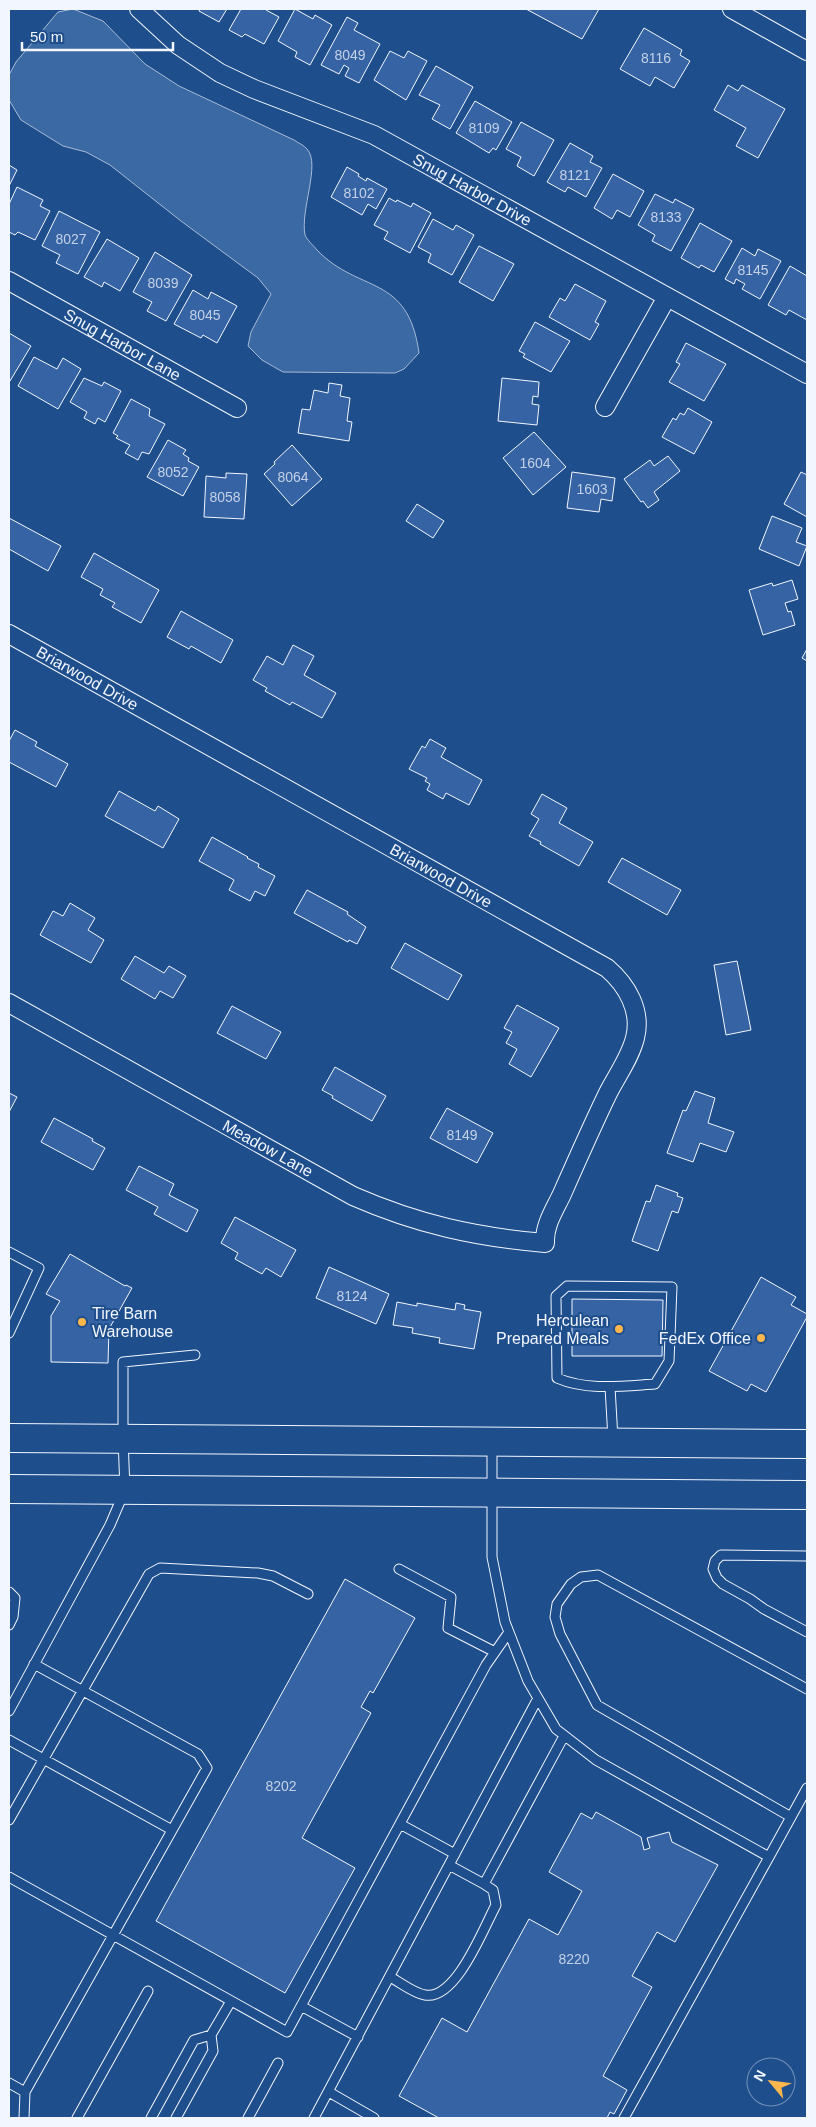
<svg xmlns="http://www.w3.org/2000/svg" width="816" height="2127" viewBox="0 0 816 2127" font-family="Helvetica,sans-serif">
	<rect width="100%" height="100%" fill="#1f4e8c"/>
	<path fill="#3b69a3" stroke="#a8bbd7" d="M 73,9 L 103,21 L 145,64 L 179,86 L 294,140 C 298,143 304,145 307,149 C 321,164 300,210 305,235 C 307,240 313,245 317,250 C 359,294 408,273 419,353 L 404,369 L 395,373 L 283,372 L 262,360 L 248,346 L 251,332 L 271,294 L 258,278 L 181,221 L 110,165 L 86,152 L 63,146 L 21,120 L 9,100 L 9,75 L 16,62 L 58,12 Z"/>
	<path fill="#3563a3" stroke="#f2f6ff" d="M 200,9 L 227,9 L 219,22 L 199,11 Z
		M 241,9 L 267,9 L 266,10 L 279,17 L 264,44 L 245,34 L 242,37 L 229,30 Z
		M 295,9 L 313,19 L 315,15 L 332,25 L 310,65 L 295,57 L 297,52 L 278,41 Z
		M 526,9 L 599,9 L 582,39 Z
		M 347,17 L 358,23 L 354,30 L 380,44 L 359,83 L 345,76 L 349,68 L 344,65 L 339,74 L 321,65 Z
		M 644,28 L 682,50 L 680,55 L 690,61 L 674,88 L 655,77 L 650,86 L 620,69 Z
		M 390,51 L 404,58 L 408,51 L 427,61 L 406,100 L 374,80 Z
		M 436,66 L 473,87 L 450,129 L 432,119 L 440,105 L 419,95 Z
		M 728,85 L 738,91 L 742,85 L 785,109 L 758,158 L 736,146 L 746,128 L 714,110 Z
		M 475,101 L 512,122 L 496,150 L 493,148 L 489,153 L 456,133 Z
		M 521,122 L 554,140 L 534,176 L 517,166 L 521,157 L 506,149 Z
		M 570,143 L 593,156 L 590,162 L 602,168 L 586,197 L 568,187 L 565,192 L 547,182 Z
		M 9,165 L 17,170 L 9,186 Z
		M 347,167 L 359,174 L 358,176 L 366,181 L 367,178 L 387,189 L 376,209 L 368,204 L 362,215 L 331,197 Z
		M 613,174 L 644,191 L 630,217 L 617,210 L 612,219 L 594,208 Z
		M 17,187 L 43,200 L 40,206 L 50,211 L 35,240 L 18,232 L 15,235 L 9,232 L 9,204 Z
		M 655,194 L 673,203 L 675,199 L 694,209 L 671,251 L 652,241 L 655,235 L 638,225 Z
		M 389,198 L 396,202 L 397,200 L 411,207 L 413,203 L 431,213 L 410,253 L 384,239 L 388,232 L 374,225 Z
		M 59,211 L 100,232 L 78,274 L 56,263 L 60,255 L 42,246 Z
		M 433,219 L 453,230 L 456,225 L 474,235 L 452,275 L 428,262 L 431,254 L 418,247 Z
		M 700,223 L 732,241 L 714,272 L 701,265 L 699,268 L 681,258 Z
		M 107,239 L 139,258 L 120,291 L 104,282 L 102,287 L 84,277 Z
		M 479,246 L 514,264 L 493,301 L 459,282 Z
		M 742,248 L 755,256 L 758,249 L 781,261 L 760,299 L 742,289 L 745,284 L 736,279 L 734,284 L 725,279 Z
		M 155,252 L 192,275 L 166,321 L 147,311 L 152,302 L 133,292 Z
		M 790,266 L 807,276 L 807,320 L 789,310 L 786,315 L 768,305 Z
		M 575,284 L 606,301 L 595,322 L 599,324 L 590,340 L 549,317 L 560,298 L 565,301 Z
		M 193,290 L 208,299 L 211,292 L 237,306 L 217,343 L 203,335 L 201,338 L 174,324 Z
		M 535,322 L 570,341 L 551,372 L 523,357 L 525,354 L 519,351 Z
		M 9,330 L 9,333 L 31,346 L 10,381 L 9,380 Z
		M 686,343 L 726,364 L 704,401 L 669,382 L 680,364 L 676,362 Z
		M 34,357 L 57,369 L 63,358 L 81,369 L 58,409 L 18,386 Z
		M 84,378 L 102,386 L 104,382 L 121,391 L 105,422 L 98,418 L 95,424 L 84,418 L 87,412 L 70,402 Z
		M 502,378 L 539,382 L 538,397 L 533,396 L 532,404 L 539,405 L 537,425 L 498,421 Z
		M 329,383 L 342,385 L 340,396 L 350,398 L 347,421 L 352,422 L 349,441 L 298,433 L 302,409 L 310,410 L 314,390 L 328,393 Z
		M 131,399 L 150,409 L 149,416 L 165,424 L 149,454 L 142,452 L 138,460 L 125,453 L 130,445 L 116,438 L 118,436 L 113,433 Z
		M 688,408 L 712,422 L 694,454 L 662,437 L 673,418 L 676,420 L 680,413 L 684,415 Z
		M 534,432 L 566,467 L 533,495 L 503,458 Z
		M 168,440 L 186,450 L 183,454 L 189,458 L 188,461 L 199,467 L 183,496 L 147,477 Z
		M 292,445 L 322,479 L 292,506 L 264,474 L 275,464 L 274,462 Z
		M 668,456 L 680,471 L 654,492 L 659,500 L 648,508 L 643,501 L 641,502 L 624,479 L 650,460 L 654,466 Z
		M 572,472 L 615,478 L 612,501 L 601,499 L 599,512 L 567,508 Z
		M 801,472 L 807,475 L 807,517 L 784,504 Z
		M 226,473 L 247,474 L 244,519 L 204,517 L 206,476 L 226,478 Z
		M 417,504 L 444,521 L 433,538 L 406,521 Z
		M 772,516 L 802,528 L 796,542 L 807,546 L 799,566 L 759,549 Z
		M 9,518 L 61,546 L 48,571 L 9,549 Z
		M 94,553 L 159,590 L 141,623 L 112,607 L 115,603 L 100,595 L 103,589 L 81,577 Z
		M 792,580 L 798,599 L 785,603 L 788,612 L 791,611 L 795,625 L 763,635 L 749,590 L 772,583 L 773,586 Z
		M 181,611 L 233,640 L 221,663 L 191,646 L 189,649 L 167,637 Z
		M 293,645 L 314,656 L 304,675 L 336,693 L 322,718 L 292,702 L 290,705 L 265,691 L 267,688 L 253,680 L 267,656 L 283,665 Z
		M 807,649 L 807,661 L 802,658 Z
		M 15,730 L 37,742 L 35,746 L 68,764 L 56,787 L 9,762 L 9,741 Z
		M 430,739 L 446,748 L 441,757 L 482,780 L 469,805 L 446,793 L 443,799 L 427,790 L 430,784 L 425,781 L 427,778 L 409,769 L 422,746 L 425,748 Z
		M 119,791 L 155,811 L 158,806 L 179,819 L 163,848 L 105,816 Z
		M 542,794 L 567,808 L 559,823 L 593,842 L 579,866 L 540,844 L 541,842 L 529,836 L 539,819 L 531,814 Z
		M 212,837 L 248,857 L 247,858 L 259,864 L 258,867 L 275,876 L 265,896 L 255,891 L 250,901 L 229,890 L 234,880 L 199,861 Z
		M 622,858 L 681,890 L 667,915 L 608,882 Z
		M 307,890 L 348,912 L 347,914 L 366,927 L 357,944 L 349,940 L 348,942 L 294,913 Z
		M 70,903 L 95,918 L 88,930 L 104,940 L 91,963 L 40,935 L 53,911 L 63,916 Z
		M 405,943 L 462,975 L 448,1000 L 391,968 Z
		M 135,956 L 164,973 L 169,966 L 186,976 L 173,998 L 160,991 L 155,999 L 121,979 Z
		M 737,961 L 751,1030 L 726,1035 L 714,965 Z
		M 517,1005 L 559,1028 L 531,1077 L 509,1064 L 517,1049 L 506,1043 L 512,1032 L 504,1028 Z
		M 232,1006 L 281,1032 L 266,1059 L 217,1033 Z
		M 335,1067 L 386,1096 L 372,1121 L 332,1098 L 333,1096 L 322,1090 Z
		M 695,1091 L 715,1098 L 708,1123 L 734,1132 L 726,1152 L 700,1143 L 693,1162 L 667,1153 L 683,1110 L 686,1111 Z
		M 9,1093 L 17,1097 L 9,1112 Z
		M 447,1108 L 493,1133 L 477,1163 L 430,1138 Z
		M 54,1118 L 93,1139 L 92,1141 L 105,1148 L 93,1170 L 41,1142 Z
		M 139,1166 L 174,1184 L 169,1195 L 198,1210 L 187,1232 L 154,1214 L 158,1207 L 126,1190 Z
		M 656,1185 L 678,1193 L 677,1196 L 683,1198 L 678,1213 L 672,1211 L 658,1251 L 632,1241 L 646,1201 L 650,1202 Z
		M 235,1217 L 296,1250 L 281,1277 L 266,1268 L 262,1274 L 235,1259 L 238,1253 L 221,1243 Z
		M 70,1254 L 125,1286 L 126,1285 L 132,1288 L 109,1329 L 108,1363 L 51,1362 L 51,1316 L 60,1301 L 46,1294 Z
		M 329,1267 L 389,1294 L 376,1324 L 316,1298 Z
		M 761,1277 L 796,1297 L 791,1305 L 807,1314 L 807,1317 L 766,1392 L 751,1384 L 747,1391 L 709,1371 Z
		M 572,1299 L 663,1300 L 662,1356 L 572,1356 Z
		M 397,1302 L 417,1306 L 417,1303 L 455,1310 L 456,1303 L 465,1305 L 464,1309 L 481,1312 L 474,1349 L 439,1343 L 440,1338 L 412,1333 L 413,1328 L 393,1325 Z
		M 345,1579 L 415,1618 L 373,1693 L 370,1691 L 361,1707 L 371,1713 L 302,1838 L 355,1868 L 285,1993 L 156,1921 Z
		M 596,1812 L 641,1837 L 644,1850 L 650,1848 L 647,1838 L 669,1832 L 672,1842 L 718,1865 L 675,1942 L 657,1932 L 632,1976 L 652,1987 L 603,2076 L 627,2090 L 614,2114 L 610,2112 L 607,2118 L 439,2118 L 399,2096 L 442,2018 L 467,2032 L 529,1919 L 558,1935 L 582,1891 L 549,1872 L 581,1813 L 592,1819 Z"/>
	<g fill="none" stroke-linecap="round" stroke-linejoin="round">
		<g stroke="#f2f6ff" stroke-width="11">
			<path id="lane" d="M 9,1252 L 39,1268 L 9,1333
				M 567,1286 L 672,1287 L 669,1361 L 655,1384 C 623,1386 587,1391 557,1378 L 556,1296 Z
				M 610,1387 L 613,1439
				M 492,1444 L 492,1557 L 505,1622 L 528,1681 L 556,1729 L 596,1760 L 769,1857 L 624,2118
				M 807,1556 L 721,1555 L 715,1561 L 713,1569 L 717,1578 L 723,1584 L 750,1599 L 764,1609 L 807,1632
				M 399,1569 L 451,1597 L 448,1628 L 495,1652
				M 9,1592 L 15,1598 L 13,1617 L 9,1625
				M 9,1711 L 110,1525 L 125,1490 L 123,1438 L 123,1362 L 195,1355
				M 9,1740 L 172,1830
				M 791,1817 L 597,1705 L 560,1634 L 555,1617 L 557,1604 L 571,1584 L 581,1577 L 598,1575 L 807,1689
				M 9,1820 L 149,1574 L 160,1568 L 258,1573 L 273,1576 L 308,1594
				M 400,1824 L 455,1854
				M 769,1857 L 807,1788
				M 449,1865 L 484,1884
				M 9,1877 L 287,2032 L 486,1665 L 509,1632
				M 390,1977 C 400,1982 413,1993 425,1995 C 456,2001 484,1927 496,1905 L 493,1890 L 484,1884 L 564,1736
				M 301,2006 L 358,2037
				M 9,2083 L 25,2092 L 24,2118
				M 25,2092 L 207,1768 L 198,1754 L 34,1664
				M 329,2092 L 374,2118
				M 77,2118 L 148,1991
				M 151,2118 L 194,2040 L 211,2035
				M 176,2118 L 213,2051 L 211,2035 L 231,2001
				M 248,2118 L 278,2063
				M 314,2118 L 538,1698"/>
		</g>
		<g stroke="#f2f6ff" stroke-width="20">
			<g id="street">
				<path id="s1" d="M 139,9 L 178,45 L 220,73 L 254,89 L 374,135 L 807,374"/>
				<path d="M 732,9 L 807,51"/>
				<path id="s2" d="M 9,281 L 237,408"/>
				<path d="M 605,407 L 667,297"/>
				<path id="s3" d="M 9,634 L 607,968 C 627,985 642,1011 635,1038 C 630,1058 617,1075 608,1093 C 592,1126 577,1160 562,1194 C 555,1209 544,1225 545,1243 C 475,1237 417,1224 353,1196 L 9,1003"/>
			</g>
		</g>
		<g stroke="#f2f6ff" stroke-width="30">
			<path id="primary" d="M 9,1438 L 807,1444
				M 9,1489 L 807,1495"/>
		</g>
		<use href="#lane" stroke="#1f4e8c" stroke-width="9"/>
		<use href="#street" stroke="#1f4e8c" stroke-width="18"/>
		<use href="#primary" stroke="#1f4e8c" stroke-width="28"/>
	</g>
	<g fill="#ffb74d" stroke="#1f4e8c" stroke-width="2">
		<circle cx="82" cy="1322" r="5"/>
		<circle cx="619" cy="1329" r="5"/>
		<circle cx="761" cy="1338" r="5"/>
	</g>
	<g text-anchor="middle" stroke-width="4" stroke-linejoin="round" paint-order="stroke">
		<g font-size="14" fill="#c3d1e8">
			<text x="350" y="60">8049</text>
			<text x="656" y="63">8116</text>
			<text x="484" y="133">8109</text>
			<text x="575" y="180">8121</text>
			<text x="359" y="198">8102</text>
			<text x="666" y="222">8133</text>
			<text x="71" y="244">8027</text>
			<text x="753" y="275">8145</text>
			<text x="163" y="288">8039</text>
			<text x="205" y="320">8045</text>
			<text x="535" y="468">1604</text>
			<text x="173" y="477">8052</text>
			<text x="293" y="482">8064</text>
			<text x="592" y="494">1603</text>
			<text x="225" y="502">8058</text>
			<text x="462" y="1140">8149</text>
			<text x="352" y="1301">8124</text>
			<text x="281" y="1791">8202</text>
			<text x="574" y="1964">8220</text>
		</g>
		<g font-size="16" fill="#f2f6ff" stroke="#1f4e8c">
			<text dy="6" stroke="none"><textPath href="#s1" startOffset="382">Snug Harbor Drive</textPath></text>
			<text dy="6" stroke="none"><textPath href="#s2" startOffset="130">Snug Harbor Lane</textPath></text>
			<text dy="6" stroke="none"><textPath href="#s3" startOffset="90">Briarwood Drive</textPath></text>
			<text dy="6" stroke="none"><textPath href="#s3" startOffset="495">Briarwood Drive</textPath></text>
			<text transform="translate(268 1148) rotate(29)" y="6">Meadow Lane</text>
		</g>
		<g font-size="16" fill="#f2f6ff" stroke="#1f4e8c" text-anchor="end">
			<text x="92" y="1319" text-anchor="start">Tire Barn<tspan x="92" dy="18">Warehouse</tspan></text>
			<text x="609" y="1326">Herculean<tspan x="609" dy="18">Prepared Meals</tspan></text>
			<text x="751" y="1344">FedEx Office</text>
		</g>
	</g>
	<rect width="816" height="2127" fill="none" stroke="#f2f6ff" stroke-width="20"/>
	<g transform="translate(771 2082) rotate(299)"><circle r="24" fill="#1f4e8c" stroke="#7391ba"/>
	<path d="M0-4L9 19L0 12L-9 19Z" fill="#ffb74d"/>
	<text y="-8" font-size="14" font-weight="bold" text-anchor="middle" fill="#f2f6ff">N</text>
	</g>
	<path d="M22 42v8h151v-8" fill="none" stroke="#f2f6ff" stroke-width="2.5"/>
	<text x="30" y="42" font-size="15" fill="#f2f6ff" stroke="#1f4e8c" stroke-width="4" paint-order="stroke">50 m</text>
</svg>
